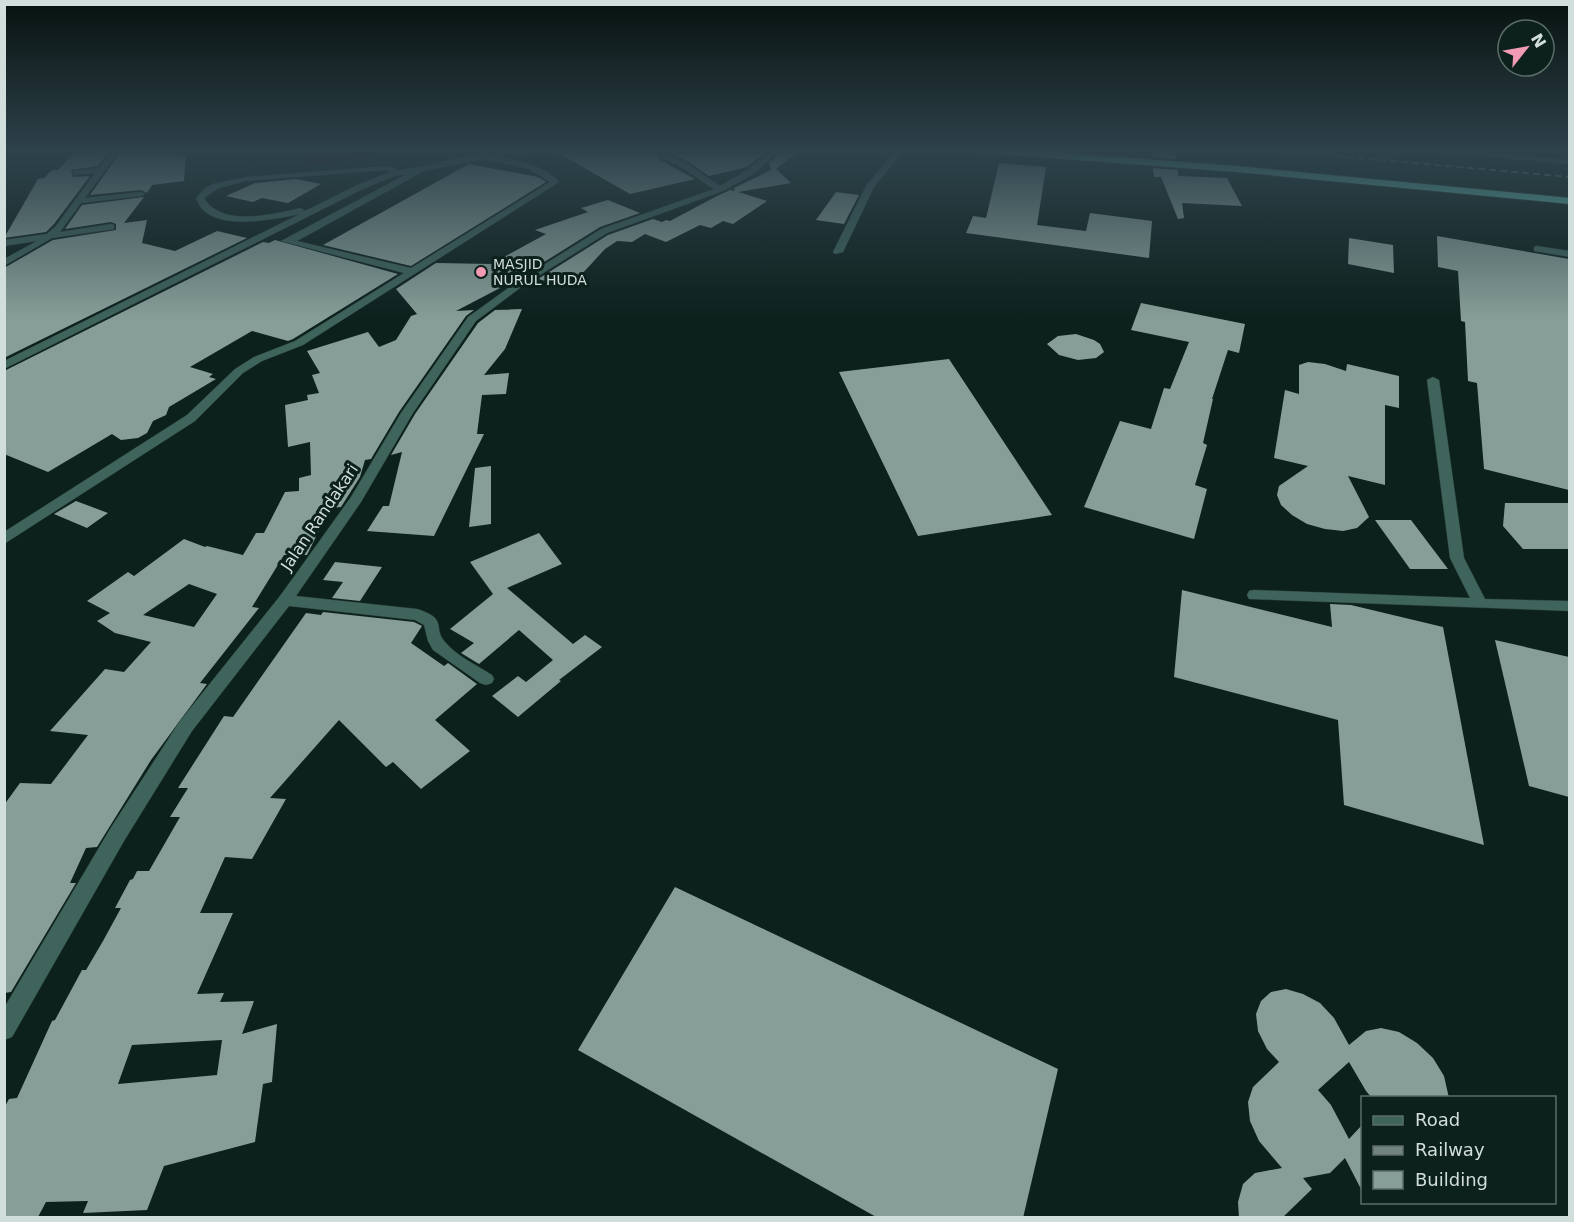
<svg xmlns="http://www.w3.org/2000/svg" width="1574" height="1222" viewBox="0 0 1574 1222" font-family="'DejaVu Sans',sans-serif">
	<rect width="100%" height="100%" fill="#0c201c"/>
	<path fill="#1b0008" d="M 304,150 L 373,150 L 374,155 L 310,166 Z"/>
	<path fill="#879e98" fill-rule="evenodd" d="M 122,150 L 178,150 L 175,155 L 186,154 L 184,181 L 152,185 L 147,193 L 141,190 L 90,195 Z
		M 553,150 L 657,150 L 660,160 L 695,179 L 630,194 Z
		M 669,150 L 768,150 L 747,167 L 709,176 L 689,162 L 670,153 Z
		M 783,150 L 800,150 L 776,169 L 791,183 L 738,192 L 767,201 L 733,224 L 723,221 L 711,228 L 700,225 L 666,242 L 645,234 L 632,242 L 617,241 L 605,249 L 581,275 L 566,286 L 538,279 L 608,235 L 653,219 L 662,222 L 666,220 L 670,221 L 717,196 L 730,190 L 735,191 L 734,188 L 771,170 L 769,163 Z
		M 1152,150 L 1175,150 L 1176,159 L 1153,157 Z
		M 109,151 L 98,166 L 71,170 L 73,177 L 90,176 L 54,224 L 46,232 L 4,238 L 38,179 L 44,178 L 52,170 L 58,170 L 74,153 Z
		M 999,163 L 1046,167 L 1037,225 L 1086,231 L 1090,213 L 1152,221 L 1149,258 L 966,233 L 973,216 L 986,218 Z
		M 469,164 L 538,177 L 546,182 L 411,266 L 323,245 Z
		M 1153,168 L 1178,170 L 1178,176 L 1227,178 L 1242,206 L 1182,203 L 1184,218 L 1178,219 L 1161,177 L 1154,177 Z
		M 296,179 L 321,184 L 288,203 L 262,198 L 253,202 L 226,196 L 255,183 Z
		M 836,192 L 859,195 L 844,224 L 816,220 Z
		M 144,197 L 124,223 L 147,220 L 142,243 L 175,251 L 217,231 L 247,238 L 4,358 L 4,268 L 53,240 L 116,230 L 116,224 L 111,222 L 65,229 L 82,205 Z
		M 608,200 L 640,213 L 600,227 L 517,279 L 456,311 L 474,310 L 466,316 L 399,412 L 371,459 L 365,460 L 360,477 L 341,507 L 330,508 L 307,555 L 284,555 L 252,607 L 259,608 L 200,683 L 207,684 L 151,760 L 97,847 L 86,848 L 70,883 L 76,883 L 11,992 L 4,993 L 4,805 L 20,783 L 51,784 L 88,735 L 50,731 L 105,669 L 124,672 L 151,642 L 115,633 L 97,621 L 110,613 L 87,601 L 128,572 L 134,576 L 184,539 L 205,547 L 207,546 L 243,555 L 256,533 L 264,533 L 285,492 L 299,491 L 299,478 L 311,475 L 310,442 L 288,447 L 285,405 L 308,400 L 307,395 L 319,393 L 312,375 L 320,373 L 307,351 L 368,332 L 379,347 L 396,340 L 411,316 L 417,314 L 396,289 L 436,263 L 491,264 L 546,234 L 535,230 L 588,212 L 581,208 ZM 189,584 L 217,594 L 194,627 L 143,615 Z
		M 1437,236 L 1569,259 L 1569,490 L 1484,469 L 1477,383 L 1468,381 L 1465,322 L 1461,321 L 1458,271 L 1438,267 Z
		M 1349,238 L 1393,245 L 1394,273 L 1348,264 Z
		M 275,240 L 398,274 L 293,339 L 288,341 L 252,331 L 190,367 L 213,374 L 209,377 L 216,379 L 169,407 L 166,415 L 153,421 L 147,433 L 138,438 L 121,440 L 112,434 L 48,472 L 4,454 L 4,371 L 263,242 L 269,243 Z
		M 1141,303 L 1245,324 L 1239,353 L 1228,350 L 1212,399 L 1213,399 L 1203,443 L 1207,445 L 1195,485 L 1207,489 L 1194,539 L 1084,507 L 1120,421 L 1151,429 L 1164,388 L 1170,389 L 1189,342 L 1131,330 Z
		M 522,309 L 505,349 L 484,375 L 509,373 L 506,394 L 482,395 L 477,434 L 484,434 L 434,536 L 367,531 L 383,506 L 389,506 L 402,452 L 391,455 L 415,414 L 478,323 L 495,310 Z
		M 1076,334 L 1094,340 L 1100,344 L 1104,352 L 1096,358 L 1078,360 L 1059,355 L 1047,344 L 1058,336 Z
		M 949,359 L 1052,515 L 918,536 L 839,372 Z
		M 1308,362 L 1325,364 L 1346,371 L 1347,364 L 1399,376 L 1399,408 L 1385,405 L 1385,485 L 1348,476 L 1369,517 L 1357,528 L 1343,531 L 1325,529 L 1307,524 L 1292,515 L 1281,505 L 1277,495 L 1279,486 L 1308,466 L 1274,458 L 1285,390 L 1299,394 L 1299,365 Z
		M 491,466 L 491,524 L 469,527 L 475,468 Z
		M 76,501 L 108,513 L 87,528 L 54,514 Z
		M 1505,503 L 1569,503 L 1569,549 L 1523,549 L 1503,526 Z
		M 1375,520 L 1411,520 L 1448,569 L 1410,569 Z
		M 539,533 L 562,564 L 507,588 L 573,644 L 585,635 L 602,647 L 559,680 L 561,681 L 518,717 L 492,696 L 518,676 L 526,682 L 553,660 L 519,630 L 479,664 L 461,653 L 474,643 L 450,629 L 493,594 L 470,562 Z
		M 335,562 L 382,567 L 360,601 L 332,598 L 343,582 L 323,580 Z
		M 1182,590 L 1332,627 L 1330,604 L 1351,605 L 1443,627 L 1484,845 L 1344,805 L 1338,720 L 1174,677 Z
		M 323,612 L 414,622 L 422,626 L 411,643 L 444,666 L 448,663 L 477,684 L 435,720 L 470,751 L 421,789 L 393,762 L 386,767 L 339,720 L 270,798 L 286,799 L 252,859 L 225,857 L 200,913 L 233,913 L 197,994 L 224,993 L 220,1002 L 254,1001 L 242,1034 L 277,1024 L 272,1082 L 263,1084 L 255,1142 L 164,1166 L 147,1210 L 83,1213 L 88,1201 L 46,1202 L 38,1217 L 4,1217 L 4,1108 L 9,1099 L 17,1098 L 52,1021 L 55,1020 L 82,970 L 86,970 L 103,941 L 121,908 L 115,908 L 130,880 L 133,879 L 137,871 L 149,871 L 180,817 L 170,817 L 188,788 L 178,788 L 224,716 L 233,717 L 306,613 L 321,615 ZM 222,1040 L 217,1075 L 118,1084 L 132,1045 Z
		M 1495,640 L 1569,657 L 1569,797 L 1529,786 Z
		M 675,887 L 1058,1069 L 1023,1218 L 878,1218 L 578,1050 Z
		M 1286,989 L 1303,994 L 1320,1003 L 1334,1018 L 1349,1045 L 1366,1031 L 1381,1028 L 1399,1032 L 1417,1043 L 1433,1058 L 1444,1076 L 1449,1098 L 1372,1098 L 1366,1091 L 1349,1062 L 1318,1090 L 1331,1105 L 1349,1139 L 1362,1125 L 1362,1191 L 1345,1158 L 1330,1173 L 1303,1178 L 1312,1189 L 1282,1218 L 1239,1218 L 1238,1202 L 1243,1184 L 1255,1173 L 1282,1168 L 1259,1141 L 1250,1121 L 1248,1102 L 1253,1087 L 1279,1062 L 1267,1049 L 1258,1031 L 1256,1014 L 1261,1001 L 1271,992 Z"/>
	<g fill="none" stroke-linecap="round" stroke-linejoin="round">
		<g stroke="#283b37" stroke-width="1">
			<path id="minor" d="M 112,150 L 120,150 L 85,198 L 141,192 L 145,194 L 141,196 L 81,203 L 60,232 L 111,224 L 114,225 L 114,229 L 52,238 L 4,266 L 4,259 L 37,241 L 4,246 L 4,240 L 47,234 L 56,226 L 95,173 L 76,175 L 73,175 L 73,171 L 99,168 Z
				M 503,150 L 540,150 L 495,157 C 518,161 543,164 559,182 L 303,345 L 262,361 L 243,373 L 195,421 L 4,544 L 4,532 L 187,415 L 235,369 L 254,357 L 295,341 L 404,273 L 281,241 L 407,174 L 394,176 L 363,189 L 4,369 L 4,361 L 300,214 C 275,219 224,230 203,210 C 200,207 198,202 196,198 L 205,188 L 213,184 L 246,177 L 387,166 L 396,168 L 396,171 ZM 484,159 L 529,169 L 550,182 L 411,268 L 297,241 L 424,171 ZM 386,170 L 391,172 L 357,185 L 305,211 L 301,208 C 273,214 222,228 204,198 L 219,188 L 246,181 Z
				M 659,150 L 667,150 L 668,155 C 687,160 702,175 720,186 L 746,171 L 772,150 L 781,150 L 752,175 L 723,191 L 607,233 L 524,285 L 476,321 L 413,413 L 361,502 L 296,596 L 417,609 C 449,619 432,627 445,642 C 457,656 476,665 492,675 L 494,679 L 492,683 L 486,685 L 480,683 L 433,650 L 428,641 L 424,625 L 415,620 L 289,606 L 192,731 L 124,841 L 12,1037 L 4,1040 L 4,1008 L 110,829 L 180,721 L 280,596 L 351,497 L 401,413 L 468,317 L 518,281 L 601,229 L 714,189 C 696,178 681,164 661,158 Z
				M 896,150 L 904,150 L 874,187 L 843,252 L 835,254 L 833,252 L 866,186 Z
				M 1420,150 L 1456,150 L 1570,160 L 1570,164 Z
				M 1537,246 L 1570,251 L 1570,257 L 1534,251 L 1534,247 Z
				M 1433,377 L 1439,380 L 1464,558 L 1485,599 L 1570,601 L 1570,611 L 1249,599 L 1247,595 L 1249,591 L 1254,590 L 1470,598 L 1450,558 L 1427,380 Z"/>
		</g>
		<g stroke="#283b37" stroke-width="2">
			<path id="highway" d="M 978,150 L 1023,150 L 1237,166 L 1570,198 L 1570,204 L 1237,172 L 982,153 Z"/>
		</g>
		<use href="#minor" fill="#3f645c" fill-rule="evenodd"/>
		<use href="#highway" fill="#66cab6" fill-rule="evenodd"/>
		<path stroke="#72827f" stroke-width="2" stroke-dasharray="7 4" stroke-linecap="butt" d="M 1270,150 L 1570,177"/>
	</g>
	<linearGradient id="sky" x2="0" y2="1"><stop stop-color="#07120f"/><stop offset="0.47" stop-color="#2e424b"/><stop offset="1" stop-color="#2e424b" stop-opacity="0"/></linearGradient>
	<rect width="1574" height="321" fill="url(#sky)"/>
	<circle fill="#f19ab3" stroke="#0c201c" stroke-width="2" cx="481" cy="272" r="6"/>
	<g text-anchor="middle" stroke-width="6" stroke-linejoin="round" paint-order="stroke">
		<g font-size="14" fill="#d2dedb" stroke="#0c201c" text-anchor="start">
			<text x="493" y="269">MASJID<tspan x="493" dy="16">NURUL HUDA</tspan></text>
		</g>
		<g font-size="16" fill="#d2dedb" stroke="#0c201c">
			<text transform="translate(319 517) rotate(-56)" y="6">Jalan Randakari</text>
		</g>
	</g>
	<rect width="1574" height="1222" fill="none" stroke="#d2dedb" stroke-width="12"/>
	<rect x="1361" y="1096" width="195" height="108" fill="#0c201c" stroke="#5b6c68" stroke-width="1.5"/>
	<rect x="1373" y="1116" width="30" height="9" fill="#3f645c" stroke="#5b6c68" stroke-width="1.5"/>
	<text x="1415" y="1126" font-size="18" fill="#d2dedb">Road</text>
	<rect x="1373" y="1146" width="30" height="9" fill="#72827f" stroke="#5b6c68" stroke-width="1.5"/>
	<text x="1415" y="1156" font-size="18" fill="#d2dedb">Railway</text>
	<rect x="1373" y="1171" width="30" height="18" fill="#879e98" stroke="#5b6c68" stroke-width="1.5"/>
	<text x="1415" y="1186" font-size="18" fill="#d2dedb">Building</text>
	<g transform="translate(1526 48) rotate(59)"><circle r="28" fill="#0c201c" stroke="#5b6c68" stroke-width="1.5"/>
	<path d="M0-4.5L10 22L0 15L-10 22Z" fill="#f19ab3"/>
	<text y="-9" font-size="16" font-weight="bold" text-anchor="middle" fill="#d2dedb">N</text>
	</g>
</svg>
